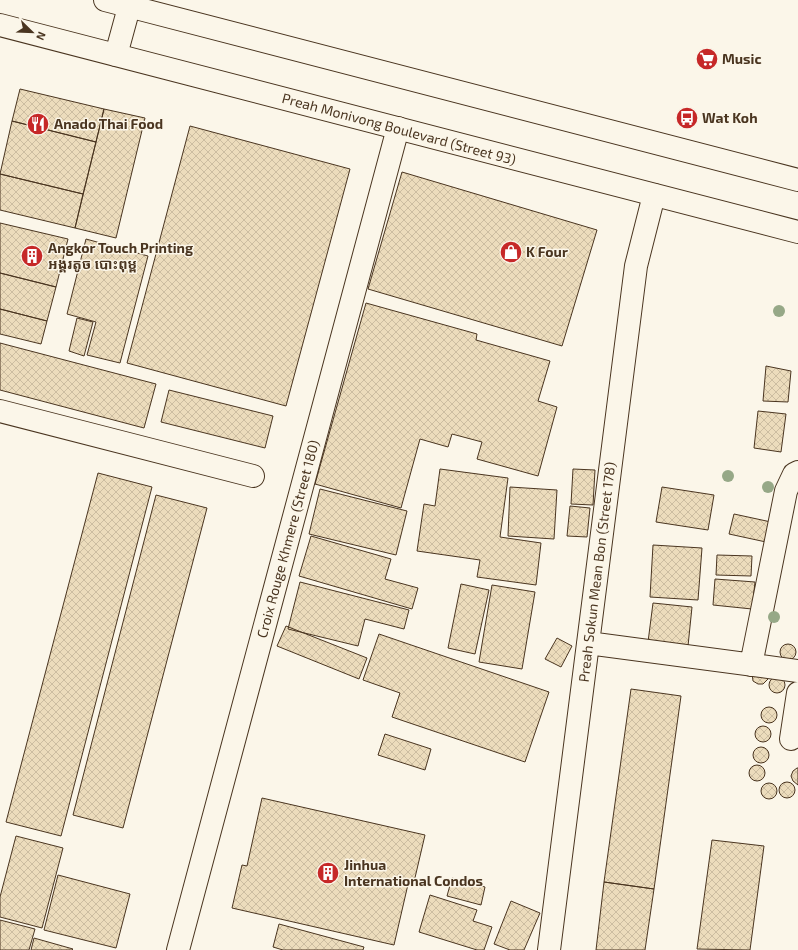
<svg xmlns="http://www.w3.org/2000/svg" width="798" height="950" viewBox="0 0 798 950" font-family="'Exo 2','Noto Sans Khmer',sans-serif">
	<defs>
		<pattern id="building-cross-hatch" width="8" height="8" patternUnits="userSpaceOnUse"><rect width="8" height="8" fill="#ecdcbc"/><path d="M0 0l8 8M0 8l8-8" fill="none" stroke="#ccbda1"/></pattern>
	</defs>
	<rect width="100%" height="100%" fill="#fbf6e9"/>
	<path fill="url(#building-cross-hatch)" stroke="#4a3520" d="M 20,89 L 104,109 L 96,142 L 12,121 Z
		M 104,109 L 145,118 L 116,238 L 75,228 Z
		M 12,121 L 96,142 L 83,194 L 0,174 Z
		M 190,126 L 350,169 L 286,406 L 127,363 Z
		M 402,172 L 597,230 L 562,346 L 368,289 Z
		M 0,174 L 83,194 L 75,228 L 0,210 Z
		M 0,223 L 68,239 L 56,287 L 0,273 Z
		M 86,239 L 148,256 L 120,363 L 87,355 L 96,322 L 67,314 Z
		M 0,273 L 56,287 L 47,321 L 0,309 Z
		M 366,303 L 477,334 L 476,340 L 550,361 L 538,401 L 557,407 L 538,476 L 477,459 L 482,442 L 452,434 L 448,447 L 420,439 L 401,508 L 315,484 Z
		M 0,309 L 47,321 L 41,344 L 0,334 Z
		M 77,318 L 93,322 L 84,356 L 69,351 Z
		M 0,343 L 156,384 L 144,428 L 0,390 Z
		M 766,366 L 791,371 L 788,402 L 763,401 Z
		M 169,390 L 273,416 L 265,448 L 161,422 Z
		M 758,411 L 786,414 L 781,452 L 754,448 Z
		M 440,469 L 508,478 L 500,537 L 541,543 L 536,585 L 477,577 L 480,560 L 417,551 L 424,504 L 435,506 Z
		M 573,469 L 595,470 L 593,505 L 571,504 Z
		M 98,473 L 152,487 L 61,836 L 6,822 Z
		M 510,487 L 557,490 L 554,539 L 508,536 Z
		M 662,487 L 714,495 L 708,530 L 656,522 Z
		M 320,489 L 407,511 L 396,555 L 309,534 Z
		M 156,495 L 207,508 L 123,828 L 73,815 Z
		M 570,506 L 590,508 L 587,537 L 567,536 Z
		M 734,514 L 771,522 L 766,542 L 729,534 Z
		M 311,536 L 391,559 L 385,579 L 418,588 L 412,609 L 299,576 Z
		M 653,545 L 702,548 L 698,600 L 650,597 Z
		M 717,555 L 752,556 L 751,576 L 716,575 Z
		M 715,579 L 755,582 L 752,609 L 713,605 Z
		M 300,582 L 409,610 L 404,629 L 365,619 L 358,646 L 288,629 Z
		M 461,584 L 489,590 L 475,654 L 448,648 Z
		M 492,585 L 535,592 L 522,669 L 479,662 Z
		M 653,603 L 692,607 L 688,646 L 648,642 Z
		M 286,626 L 367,658 L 359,679 L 277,646 Z
		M 379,634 L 549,692 L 525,762 L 392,717 L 400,693 L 363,680 Z
		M 557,638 L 572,646 L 561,667 L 545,659 Z
		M780 652a8 8 0 1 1 16 0a8 8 0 1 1-16 0Z
		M 752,673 L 769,675 L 769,678 L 763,684 L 758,684 L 753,681 Z
		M769 685a8 8 0 1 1 16 0a8 8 0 1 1-16 0Z
		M 631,689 L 681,696 L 654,889 L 604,882 Z
		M761 715a8 8 0 1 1 16 0a8 8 0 1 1-16 0Z
		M755 734a8 8 0 1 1 16 0a8 8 0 1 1-16 0Z
		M 385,734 L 431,749 L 425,770 L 378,755 Z
		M753 755a8 8 0 1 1 16 0a8 8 0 1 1-16 0Z
		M749 773a8 8 0 1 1 16 0a8 8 0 1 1-16 0Z
		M 797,768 L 798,768 L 798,785 L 793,781 L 791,776 L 793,771 Z
		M779 790a8 8 0 1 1 16 0a8 8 0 1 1-16 0Z
		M761 791a8 8 0 1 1 16 0a8 8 0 1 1-16 0Z
		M 262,798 L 425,835 L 414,882 L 409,880 L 394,945 L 232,908 L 242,865 L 247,866 Z
		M 16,836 L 63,848 L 42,928 L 0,917 L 0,897 Z
		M 712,840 L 764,846 L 750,950 L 697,949 Z
		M 58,875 L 130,894 L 116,948 L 44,930 Z
		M 452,878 L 485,887 L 481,905 L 447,896 Z
		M 604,882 L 654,889 L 645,950 L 596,950 Z
		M 430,895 L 477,910 L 473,921 L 492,927 L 484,950 L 477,950 L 419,932 Z
		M 511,901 L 540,913 L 524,950 L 510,950 L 494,944 Z
		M 0,920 L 35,929 L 29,950 L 0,950 Z
		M 279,924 L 364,947 L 363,950 L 283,950 L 273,947 Z
		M 34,938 L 73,949 L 72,950 L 31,950 Z"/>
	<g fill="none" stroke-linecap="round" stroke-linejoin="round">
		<g stroke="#4a3520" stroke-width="24">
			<path id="minor" d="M 116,55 L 131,0
				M 0,411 L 253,476
				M 588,643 L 798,671
				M 751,665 L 786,491 L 794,474 L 798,472
				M 791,739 L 798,693
				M 178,950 L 398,128
				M 549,950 L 636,266 L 654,195"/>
		</g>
		<g stroke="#4a3520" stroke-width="24">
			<path id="highway" d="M 105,0 L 798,180
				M 0,25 L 798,232"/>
		</g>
		<use href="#minor" stroke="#fbf6e9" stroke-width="22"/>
		<use href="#highway" stroke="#fbf6e9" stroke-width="22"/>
	</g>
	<g fill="#96a887">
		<circle cx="779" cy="311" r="6"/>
		<circle cx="728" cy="476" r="6"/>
		<circle cx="768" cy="487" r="6"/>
		<circle cx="774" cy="617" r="6"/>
	</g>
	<defs>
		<g id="supermarket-disc" transform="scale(1.15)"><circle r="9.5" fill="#c62828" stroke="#fbf6e9"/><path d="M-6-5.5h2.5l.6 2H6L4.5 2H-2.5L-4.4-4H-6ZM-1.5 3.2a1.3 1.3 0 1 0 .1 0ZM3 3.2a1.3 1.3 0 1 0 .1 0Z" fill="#fff"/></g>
		<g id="bus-disc" transform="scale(1.15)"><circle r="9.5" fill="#c62828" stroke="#fbf6e9"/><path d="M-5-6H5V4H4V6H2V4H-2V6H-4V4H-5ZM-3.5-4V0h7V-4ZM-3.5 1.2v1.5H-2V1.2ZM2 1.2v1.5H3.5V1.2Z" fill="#fff"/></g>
		<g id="restaurant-disc" transform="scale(1.15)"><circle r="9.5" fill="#c62828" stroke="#fbf6e9"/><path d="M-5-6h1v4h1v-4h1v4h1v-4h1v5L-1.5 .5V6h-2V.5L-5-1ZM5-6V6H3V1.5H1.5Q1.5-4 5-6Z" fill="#fff"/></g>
		<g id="shop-disc" transform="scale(1.15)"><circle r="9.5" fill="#c62828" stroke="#fbf6e9"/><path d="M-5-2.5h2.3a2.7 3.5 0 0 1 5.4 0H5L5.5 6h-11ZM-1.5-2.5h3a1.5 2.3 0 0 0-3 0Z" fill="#fff"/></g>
		<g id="building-disc" transform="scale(1.15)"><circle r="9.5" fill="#c62828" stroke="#fbf6e9"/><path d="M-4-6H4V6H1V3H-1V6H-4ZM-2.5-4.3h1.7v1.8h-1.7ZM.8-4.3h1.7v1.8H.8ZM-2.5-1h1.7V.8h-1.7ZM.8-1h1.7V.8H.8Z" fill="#fff"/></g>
	</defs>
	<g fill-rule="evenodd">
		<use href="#supermarket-disc" x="707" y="59"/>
		<use href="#bus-disc" x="687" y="118"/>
		<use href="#restaurant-disc" x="38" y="124"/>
		<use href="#shop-disc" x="511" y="252"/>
		<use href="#building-disc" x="32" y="256"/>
		<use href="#building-disc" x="328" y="873"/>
	</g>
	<g text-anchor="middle" stroke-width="3" stroke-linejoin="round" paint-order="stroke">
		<g font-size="14" font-weight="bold" fill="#4a3520" stroke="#fbf6e9" text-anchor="start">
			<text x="722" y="64">Music</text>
			<text x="702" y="123">Wat Koh</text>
			<text x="54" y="129">Anado Thai Food</text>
			<text x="48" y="253">Angkor Touch Printing<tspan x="48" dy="16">អង្គរតូច បោះពុម្ព</tspan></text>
			<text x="526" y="257">K Four</text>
			<text x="344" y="870">Jinhua<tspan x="344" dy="16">International Condos</tspan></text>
		</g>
		<g font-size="14" fill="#4a3520" stroke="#fbf6e9">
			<text transform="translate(399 129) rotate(15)" y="5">Preah Monivong Boulevard (Street 93)</text>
			<text transform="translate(288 539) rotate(-75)" y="5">Croix Rouge Khmere (Street 180)</text>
			<text transform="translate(597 572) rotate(-83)" y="5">Preah Sokun Mean Bon (Street 178)</text>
		</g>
	</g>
	<g transform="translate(32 32) rotate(113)" stroke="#fbf6e9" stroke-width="3" paint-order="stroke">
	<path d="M0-3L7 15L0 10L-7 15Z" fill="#4a3520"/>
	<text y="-6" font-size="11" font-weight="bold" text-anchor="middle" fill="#4a3520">N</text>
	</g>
</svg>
